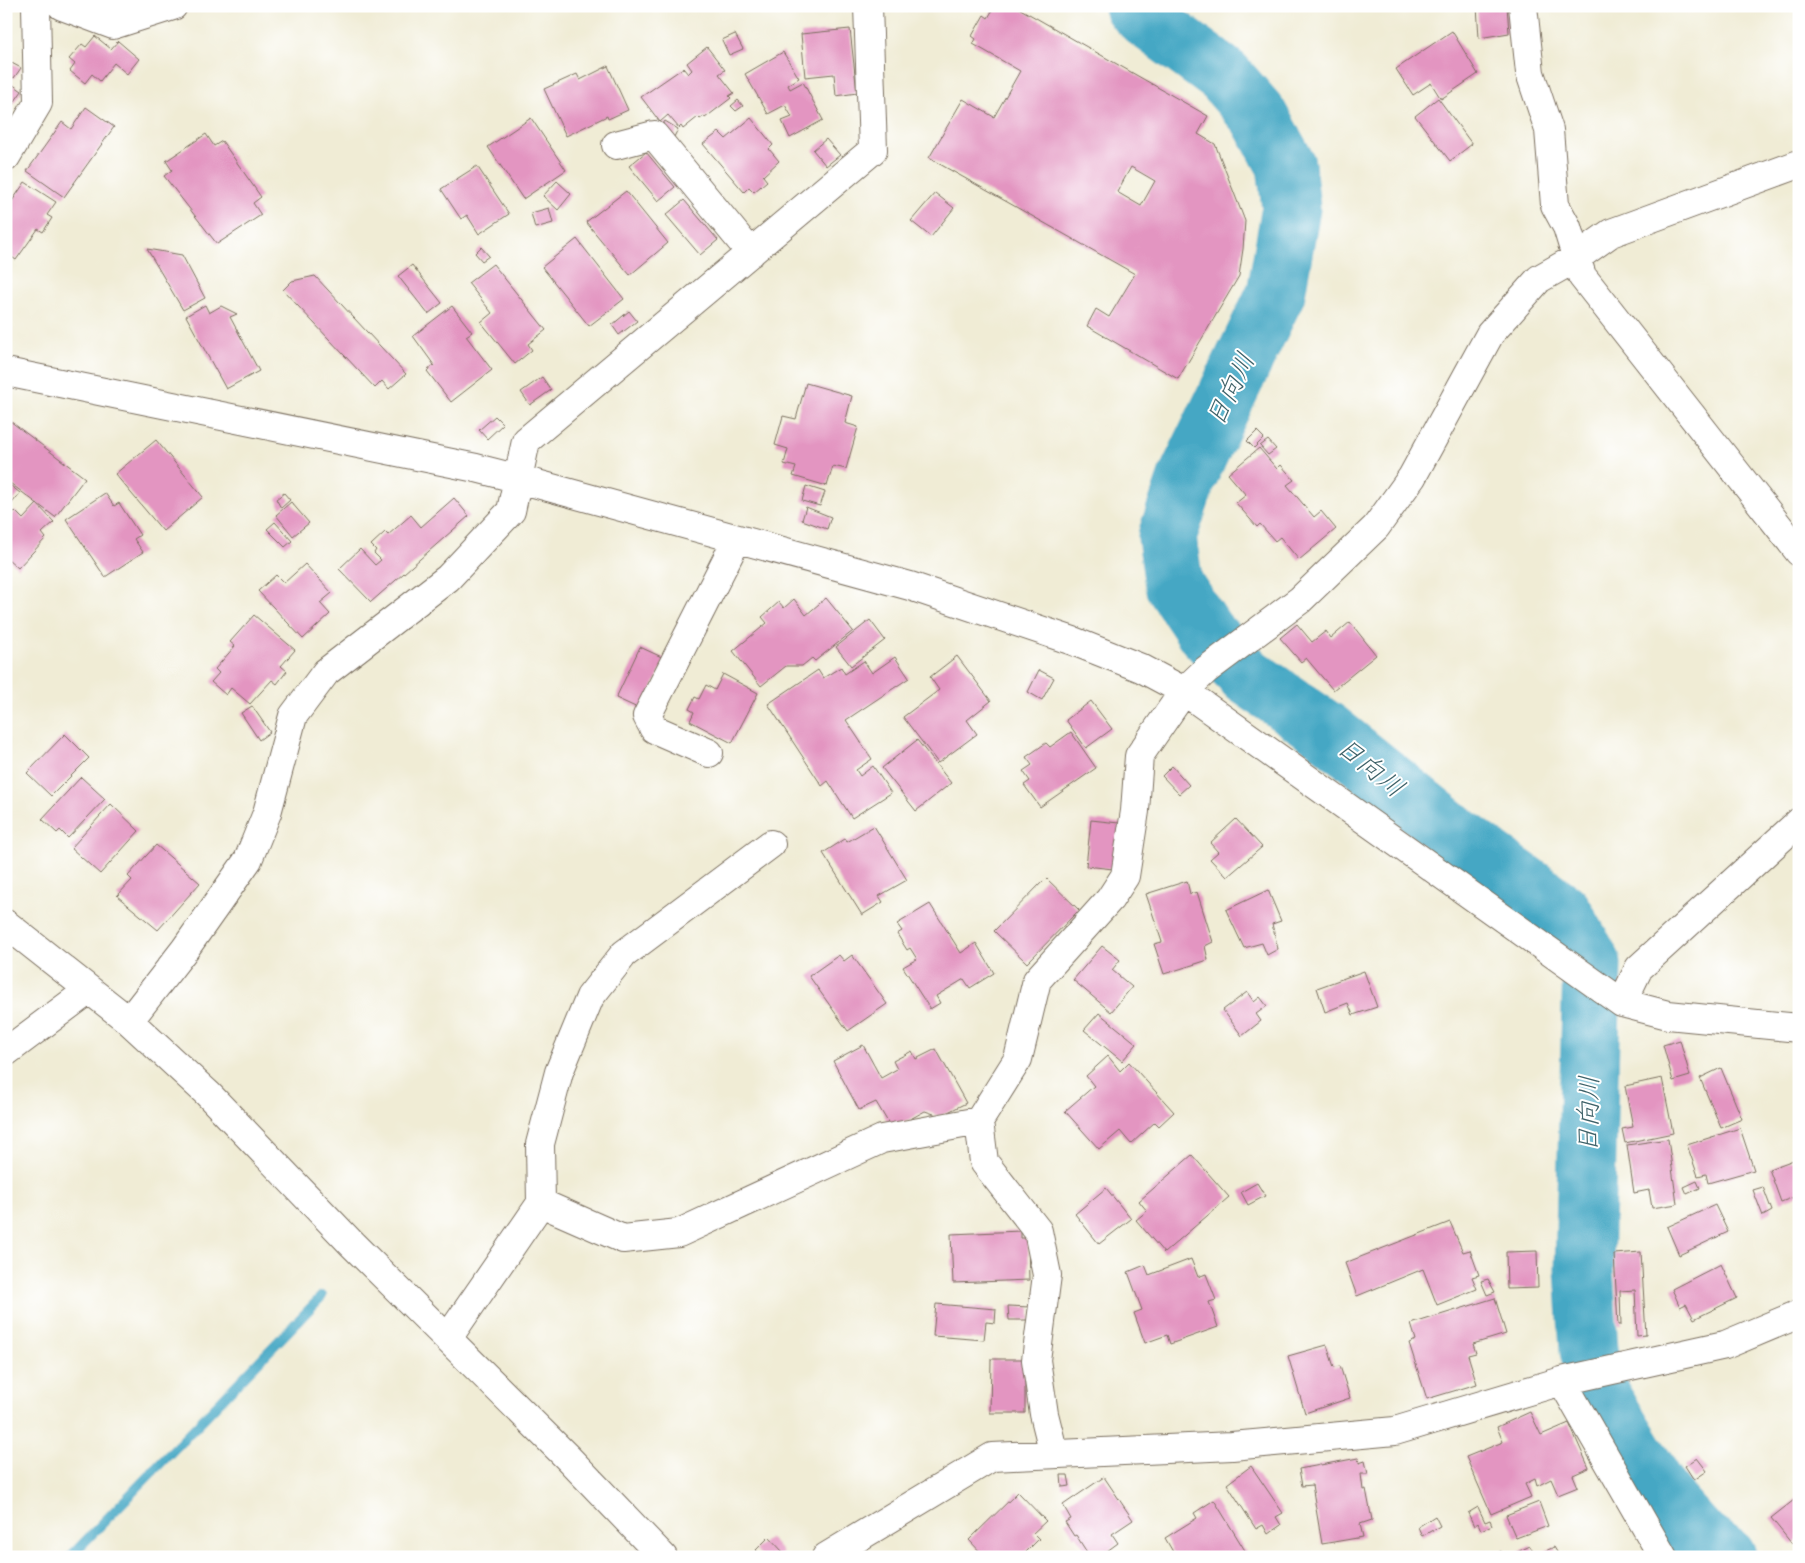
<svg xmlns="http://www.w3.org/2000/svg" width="1805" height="1563" viewBox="0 0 1805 1563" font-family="Caveat,'Klee One',sans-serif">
	<rect width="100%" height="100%" fill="#fff"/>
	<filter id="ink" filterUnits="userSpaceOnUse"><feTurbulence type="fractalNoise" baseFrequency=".02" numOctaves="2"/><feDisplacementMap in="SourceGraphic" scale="10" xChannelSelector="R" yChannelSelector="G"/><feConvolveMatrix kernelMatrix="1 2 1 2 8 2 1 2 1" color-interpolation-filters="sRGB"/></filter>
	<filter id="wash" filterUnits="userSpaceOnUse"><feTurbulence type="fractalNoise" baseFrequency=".0096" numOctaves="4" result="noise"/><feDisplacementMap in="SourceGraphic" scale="20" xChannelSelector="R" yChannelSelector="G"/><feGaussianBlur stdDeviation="1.12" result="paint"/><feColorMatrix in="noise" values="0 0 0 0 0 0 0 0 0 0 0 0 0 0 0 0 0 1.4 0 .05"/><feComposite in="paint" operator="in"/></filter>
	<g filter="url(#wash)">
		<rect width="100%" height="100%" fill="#f0ecd5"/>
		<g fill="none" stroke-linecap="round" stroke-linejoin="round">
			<path stroke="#44a7c4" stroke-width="10" d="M 70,1557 L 322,1296"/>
			<path stroke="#44a7c4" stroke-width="59" d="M 1133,6 L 1146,19 L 1224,76 L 1258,115 L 1286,165 L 1291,208 L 1276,293 L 1187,478 L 1167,537 L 1174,585 L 1206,633 L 1247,676 L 1327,731 L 1455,834 L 1563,912 L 1592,964 L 1584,1270 L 1589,1350 L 1599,1393 L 1663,1497 L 1700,1538 L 1727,1557"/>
		</g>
		<g id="blocks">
			<path fill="#e395c1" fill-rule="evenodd" d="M 775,6 L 840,6 L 840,8 L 776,12 Z
				M 995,6 L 1015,6 L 1208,116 L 1198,134 L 1215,144 L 1245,221 L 1243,249 L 1239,276 L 1178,379 L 1087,326 L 1096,309 L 1109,317 L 1135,274 L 929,158 L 963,99 L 994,117 L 1020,71 L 973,44 L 976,39 L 972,36 L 984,15 L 988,18 ZM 1131,167 L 1155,181 L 1141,206 L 1117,192 Z
				M 1477,6 L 1507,6 L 1509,33 L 1479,38 Z
				M 850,29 L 857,93 L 836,96 L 834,74 L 805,77 L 801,34 Z
				M 1452,31 L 1478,74 L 1441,99 L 1431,83 L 1413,95 L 1396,69 Z
				M 735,34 L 743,49 L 729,55 L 722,40 Z
				M 95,36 L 111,49 L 118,41 L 139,59 L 127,74 L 114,63 L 100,81 L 92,74 L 85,83 L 70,71 L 75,64 L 69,59 L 82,44 L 86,47 Z
				M 707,47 L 725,70 L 719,74 L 734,93 L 729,96 L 731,98 L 705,118 L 704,116 L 700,119 L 698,117 L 683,129 L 681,126 L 679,128 L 668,115 L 660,122 L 641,97 L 683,68 L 688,74 L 692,70 L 687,63 Z
				M 783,52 L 799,78 L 788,85 L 790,89 L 803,82 L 823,120 L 790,138 L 782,121 L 792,117 L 785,105 L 768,114 L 745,74 Z
				M 8,61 L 21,68 L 14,78 L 6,73 Z
				M 608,66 L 628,110 L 608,119 L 607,116 L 566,136 L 544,89 L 577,74 L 580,80 Z
				M 6,80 L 22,91 L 6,114 Z
				M 1438,98 L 1472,144 L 1450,161 L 1415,116 Z
				M 738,100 L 743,106 L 736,111 L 731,106 Z
				M 86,107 L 114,127 L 64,197 L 27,171 L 62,122 L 71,129 Z
				M 531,118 L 566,170 L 523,199 L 488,147 Z
				M 751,118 L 773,145 L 769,149 L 779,161 L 763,176 L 767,181 L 754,192 L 749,187 L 744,192 L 703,144 L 719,132 L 726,139 Z
				M 665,121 L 678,129 L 673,139 L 658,131 Z
				M 206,134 L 214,146 L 222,141 L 261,197 L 253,203 L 261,215 L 217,244 L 164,176 L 172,170 L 166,161 Z
				M 826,139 L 840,155 L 826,166 L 813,150 Z
				M 646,152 L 675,187 L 658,201 L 629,166 Z
				M 477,166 L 509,214 L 479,234 L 467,215 L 461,219 L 441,189 Z
				M 557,181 L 571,194 L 558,210 L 543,196 Z
				M 25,182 L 56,202 L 47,215 L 52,218 L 43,232 L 38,229 L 16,260 L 6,253 L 6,210 Z
				M 626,191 L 668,243 L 630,275 L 586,222 Z
				M 935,193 L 954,208 L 931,237 L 911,221 Z
				M 684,200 L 718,240 L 700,255 L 666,215 Z
				M 549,208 L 553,223 L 535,228 L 531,213 Z
				M 577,239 L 624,299 L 589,326 L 542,267 Z
				M 481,247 L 489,256 L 482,261 L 475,253 Z
				M 147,249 L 182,255 L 205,298 L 183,310 Z
				M 493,264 L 546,330 L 528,344 L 532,350 L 515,364 L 481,322 L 492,313 L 468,283 Z
				M 412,265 L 442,303 L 428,314 L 398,276 Z
				M 315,276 L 406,374 L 389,389 L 382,381 L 375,388 L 283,290 L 292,281 Z
				M 205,305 L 209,313 L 221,306 L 237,314 L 230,317 L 259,371 L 226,389 L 186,316 Z
				M 452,306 L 472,332 L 466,336 L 492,370 L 451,402 L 427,371 L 434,365 L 413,336 Z
				M 629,311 L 637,321 L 619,335 L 612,325 Z
				M 542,377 L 551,390 L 530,405 L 521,392 Z
				M 806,383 L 852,396 L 845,423 L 858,427 L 846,469 L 833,466 L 827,486 L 793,476 L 796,467 L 784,464 L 788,449 L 775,445 L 783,416 L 796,419 Z
				M 495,416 L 503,424 L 487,439 L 479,430 Z
				M 10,421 L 85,478 L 55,517 L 6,480 L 6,426 Z
				M 1257,431 L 1264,438 L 1254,448 L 1247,441 Z
				M 156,440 L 203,497 L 163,531 L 115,474 Z
				M 1268,440 L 1276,449 L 1268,455 L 1260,446 Z
				M 1259,448 L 1277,469 L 1281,465 L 1294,480 L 1287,485 L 1314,517 L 1321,511 L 1336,529 L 1299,560 L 1280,537 L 1275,541 L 1260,524 L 1257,527 L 1236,503 L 1246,495 L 1228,474 Z
				M 6,482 L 20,493 L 9,507 L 6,505 Z
				M 806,486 L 825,492 L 820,506 L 802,501 Z
				M 105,493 L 114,506 L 119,503 L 140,535 L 134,539 L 143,552 L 105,577 L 66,519 Z
				M 284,493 L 290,500 L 281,508 L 276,499 Z
				M 454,498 L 469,516 L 371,602 L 339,569 L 360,549 L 375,565 L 381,560 L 374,553 L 376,550 L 371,545 L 385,532 L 388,535 L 411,515 L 421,527 Z
				M 291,502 L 309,523 L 293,536 L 276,515 Z
				M 37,504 L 54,522 L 42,533 L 46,538 L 18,568 L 6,557 L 6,520 L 15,511 L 23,519 Z
				M 806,507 L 831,517 L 827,529 L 802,520 Z
				M 275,522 L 292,541 L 285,547 L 267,529 Z
				M 305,564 L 332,593 L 320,603 L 330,614 L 303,639 L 258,591 L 276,575 L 284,583 Z
				M 826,598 L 853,631 L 815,661 L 812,658 L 802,666 L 786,666 L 761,686 L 733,651 L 767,623 L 762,617 L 779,602 L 784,608 L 794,599 L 806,615 Z
				M 254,615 L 295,650 L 281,666 L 287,671 L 277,684 L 272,680 L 250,704 L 231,688 L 226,695 L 211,682 L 219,673 L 215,669 L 235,646 L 230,642 Z
				M 870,620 L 885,640 L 851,666 L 836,647 Z
				M 1350,622 L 1376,655 L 1333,690 L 1306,658 L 1301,662 L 1280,638 L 1297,624 L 1312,642 L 1326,631 L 1331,638 Z
				M 640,647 L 666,659 L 642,710 L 616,698 Z
				M 957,656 L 991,701 L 967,720 L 977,734 L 938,763 L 903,717 L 939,690 L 930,677 Z
				M 895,657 L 909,678 L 846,720 L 872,759 L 856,770 L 860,776 L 873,766 L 891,793 L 852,818 L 828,781 L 822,786 L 768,704 L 818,670 L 823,678 L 841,667 L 845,674 L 864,661 L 872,673 Z
				M 1039,670 L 1054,678 L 1042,700 L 1028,692 Z
				M 723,674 L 758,693 L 732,743 L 690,721 L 694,712 L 689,709 L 695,697 L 699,699 L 706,685 L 715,690 Z
				M 1091,701 L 1112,729 L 1086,748 L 1066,720 Z
				M 252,706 L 270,732 L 259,740 L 241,713 Z
				M 1071,732 L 1096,768 L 1040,807 L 1024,785 L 1030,781 L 1023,771 L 1032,765 L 1026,757 L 1046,743 L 1050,747 Z
				M 65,734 L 89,758 L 51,796 L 27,773 Z
				M 917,740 L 951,783 L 916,811 L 882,768 Z
				M 1172,766 L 1189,785 L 1179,794 L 1162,776 Z
				M 81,777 L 105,799 L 68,838 L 60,830 L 57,833 L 42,819 Z
				M 111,804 L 139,831 L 100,874 L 71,848 Z
				M 1236,819 L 1262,847 L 1227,877 L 1210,859 L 1218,852 L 1210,843 Z
				M 1091,820 L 1128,824 L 1122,870 L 1086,866 Z
				M 874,826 L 907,880 L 879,896 L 883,902 L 862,915 L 823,853 L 845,839 L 847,842 Z
				M 156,845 L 200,883 L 158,930 L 117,896 L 132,880 L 128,876 Z
				M 1046,878 L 1079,910 L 1027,963 L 994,931 Z
				M 1187,881 L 1190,894 L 1197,892 L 1213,942 L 1205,946 L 1208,960 L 1164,974 L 1154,944 L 1162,942 L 1146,894 Z
				M 1268,890 L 1281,921 L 1272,924 L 1278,949 L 1267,955 L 1262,943 L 1244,948 L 1226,910 Z
				M 930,904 L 961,953 L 976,943 L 994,973 L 970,988 L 964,979 L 936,996 L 940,1003 L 930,1009 L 903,967 L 917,959 L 910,948 L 907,950 L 897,934 L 902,931 L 897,924 Z
				M 1102,946 L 1120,960 L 1112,970 L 1132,987 L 1111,1012 L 1073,980 Z
				M 839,955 L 844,961 L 852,955 L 887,1004 L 848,1031 L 809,976 Z
				M 1364,971 L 1377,1007 L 1353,1015 L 1348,1003 L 1325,1012 L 1317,988 Z
				M 1247,992 L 1254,1002 L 1260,997 L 1267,1006 L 1256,1014 L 1261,1021 L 1242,1036 L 1223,1010 Z
				M 1099,1013 L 1137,1044 L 1122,1061 L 1084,1030 Z
				M 1680,1040 L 1690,1076 L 1673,1081 L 1663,1045 Z
				M 863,1045 L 881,1078 L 897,1069 L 893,1061 L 912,1051 L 916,1059 L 936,1049 L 966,1103 L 940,1116 L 925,1111 L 892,1129 L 876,1102 L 859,1110 L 833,1061 Z
				M 1108,1056 L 1120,1071 L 1129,1062 L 1174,1112 L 1159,1126 L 1155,1122 L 1131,1144 L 1120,1131 L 1099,1149 L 1065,1111 L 1094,1086 L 1086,1076 Z
				M 1721,1068 L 1742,1119 L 1721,1128 L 1700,1078 Z
				M 1662,1078 L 1673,1133 L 1625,1143 L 1622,1129 L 1633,1127 L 1625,1086 Z
				M 1740,1128 L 1754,1170 L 1708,1183 L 1706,1174 L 1698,1176 L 1687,1145 Z
				M 1668,1139 L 1677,1204 L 1652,1208 L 1649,1190 L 1634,1193 L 1627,1145 Z
				M 1192,1155 L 1229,1197 L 1164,1253 L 1136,1220 L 1147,1211 L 1139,1201 Z
				M 1799,1158 L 1799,1195 L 1781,1202 L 1769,1169 Z
				M 1697,1181 L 1700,1188 L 1687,1194 L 1684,1187 Z
				M 1257,1183 L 1265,1196 L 1248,1205 L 1241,1192 Z
				M 1763,1187 L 1772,1211 L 1763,1216 L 1753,1190 Z
				M 1106,1188 L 1131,1219 L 1099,1244 L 1075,1214 Z
				M 1715,1205 L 1728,1232 L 1679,1255 L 1667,1227 Z
				M 1450,1222 L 1463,1252 L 1470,1250 L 1479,1275 L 1472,1277 L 1477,1289 L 1437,1305 L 1423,1269 L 1357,1296 L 1345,1263 Z
				M 1021,1231 L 1021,1238 L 1028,1238 L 1029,1280 L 953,1283 L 951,1234 Z
				M 1537,1251 L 1538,1288 L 1507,1289 L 1506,1252 Z
				M 1641,1252 L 1646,1335 L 1637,1336 L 1635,1290 L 1620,1291 L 1621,1325 L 1618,1325 L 1614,1254 Z
				M 1191,1259 L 1198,1277 L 1206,1274 L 1216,1300 L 1209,1302 L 1218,1327 L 1170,1344 L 1167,1335 L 1145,1343 L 1134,1313 L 1142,1310 L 1128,1272 L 1145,1265 L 1149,1275 Z
				M 1721,1264 L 1737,1298 L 1694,1319 L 1686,1304 L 1680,1307 L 1672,1289 Z
				M 1488,1279 L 1495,1292 L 1487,1295 L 1481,1281 Z
				M 1495,1298 L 1506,1334 L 1473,1344 L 1476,1353 L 1468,1355 L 1477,1384 L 1427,1399 L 1409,1343 L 1416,1340 L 1411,1324 Z
				M 936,1304 L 996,1309 L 995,1323 L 986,1322 L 984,1340 L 933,1336 Z
				M 1008,1306 L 1030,1307 L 1030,1320 L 1009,1320 Z
				M 1327,1345 L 1334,1367 L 1340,1366 L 1350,1398 L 1305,1413 L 1288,1356 Z
				M 991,1359 L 1025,1359 L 1025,1413 L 990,1413 Z
				M 1530,1412 L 1541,1435 L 1569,1423 L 1589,1468 L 1573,1475 L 1578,1487 L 1558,1495 L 1551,1479 L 1537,1486 L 1535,1479 L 1525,1484 L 1531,1497 L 1491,1514 L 1466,1457 L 1503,1442 L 1497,1427 Z
				M 1358,1458 L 1359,1463 L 1365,1461 L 1368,1474 L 1361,1474 L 1363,1490 L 1366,1489 L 1372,1520 L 1360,1524 L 1363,1537 L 1322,1544 L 1312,1485 L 1302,1486 L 1299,1469 Z
				M 1697,1458 L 1707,1471 L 1694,1480 L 1685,1466 Z
				M 1251,1466 L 1283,1513 L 1276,1517 L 1281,1525 L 1268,1534 L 1263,1525 L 1256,1529 L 1227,1484 Z
				M 1061,1475 L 1068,1475 L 1070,1486 L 1062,1487 Z
				M 1104,1477 L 1133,1520 L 1112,1534 L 1118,1543 L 1099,1557 L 1090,1557 L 1076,1535 L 1074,1536 L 1065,1522 L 1071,1519 L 1063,1505 Z
				M 1018,1492 L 1046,1521 L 1033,1533 L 1039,1539 L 1021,1557 L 985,1557 L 969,1540 Z
				M 1799,1496 L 1799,1539 L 1792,1544 L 1771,1518 Z
				M 1214,1500 L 1249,1557 L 1176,1557 L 1165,1538 L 1197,1518 L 1194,1513 Z
				M 1539,1502 L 1548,1526 L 1516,1538 L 1506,1515 Z
				M 1478,1507 L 1485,1522 L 1490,1520 L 1492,1525 L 1481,1530 L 1478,1523 L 1474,1526 L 1468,1513 Z
				M 1435,1516 L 1440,1526 L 1422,1536 L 1418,1527 Z
				M 769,1537 L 783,1552 L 778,1557 L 763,1557 L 756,1550 Z
				M 1530,1546 L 1535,1556 L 1554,1547 L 1560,1557 L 1507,1557 Z
				M 1501,1551 L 1504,1557 L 1491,1557 Z"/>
		</g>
	</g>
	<g filter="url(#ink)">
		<use href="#blocks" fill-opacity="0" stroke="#7a6e5e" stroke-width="1"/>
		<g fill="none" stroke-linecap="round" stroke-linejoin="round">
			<g stroke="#7a6e5e" stroke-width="30">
				<path id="minor" d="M 62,6 L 113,25 L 173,6
					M 1523,6 L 1530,73 L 1549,130 L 1555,205 L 1567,227 L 1582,276 L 1799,552
					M 616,145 L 654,135 L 751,253
					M 6,157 L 38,103 L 36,6
					M 6,372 L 476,468 L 519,479 L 910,586 L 1073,641 L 1141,668 L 1184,691 L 1622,1003 L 1668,1015 L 1799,1028
					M 709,753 L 654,729 L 647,716 L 737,539
					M 6,924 L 129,1021 L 208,1094 L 352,1244 L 568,1458 L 663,1557
					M 1622,1003 L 1639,968 L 1799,822
					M 129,1021 L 185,949 L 248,860 L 267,813 L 293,716 L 326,672 L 448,578 L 511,511 L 526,441 L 873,150 L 868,6
					M 6,1052 L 89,990
					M 541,1203 L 623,1239 L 679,1233 L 882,1139 L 979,1121
					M 448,1338 L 541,1203 L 540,1144 L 559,1072 L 590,997 L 624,954 L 771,844
					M 1562,1381 L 1663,1557
					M 1054,1454 L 1044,1414 L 1036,1360 L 1047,1275 L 1038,1231 L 984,1162 L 979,1121 L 1018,1059 L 1037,980 L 1110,899 L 1125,876 L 1135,811 L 1139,756 L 1184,691 L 1206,670 L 1300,600 L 1376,527 L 1412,477 L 1490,334 L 1539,279 L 1576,258 L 1611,233 L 1799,164
					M 826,1557 L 992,1457 L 1232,1446 L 1395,1431 L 1562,1381 L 1725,1345 L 1799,1314"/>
			</g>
			<use href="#minor" stroke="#fff" stroke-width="28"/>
		</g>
	</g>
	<g text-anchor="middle" stroke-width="4" stroke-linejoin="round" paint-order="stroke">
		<g font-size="26" font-style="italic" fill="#3f6269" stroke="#fff">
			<text transform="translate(1230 389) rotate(-64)" y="9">日向川</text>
			<text transform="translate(1371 767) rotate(39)" y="9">日向川</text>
			<text transform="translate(1588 1114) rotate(-89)" y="9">日向川</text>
		</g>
	</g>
	<rect width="1805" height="1563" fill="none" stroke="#fff" stroke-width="25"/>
</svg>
